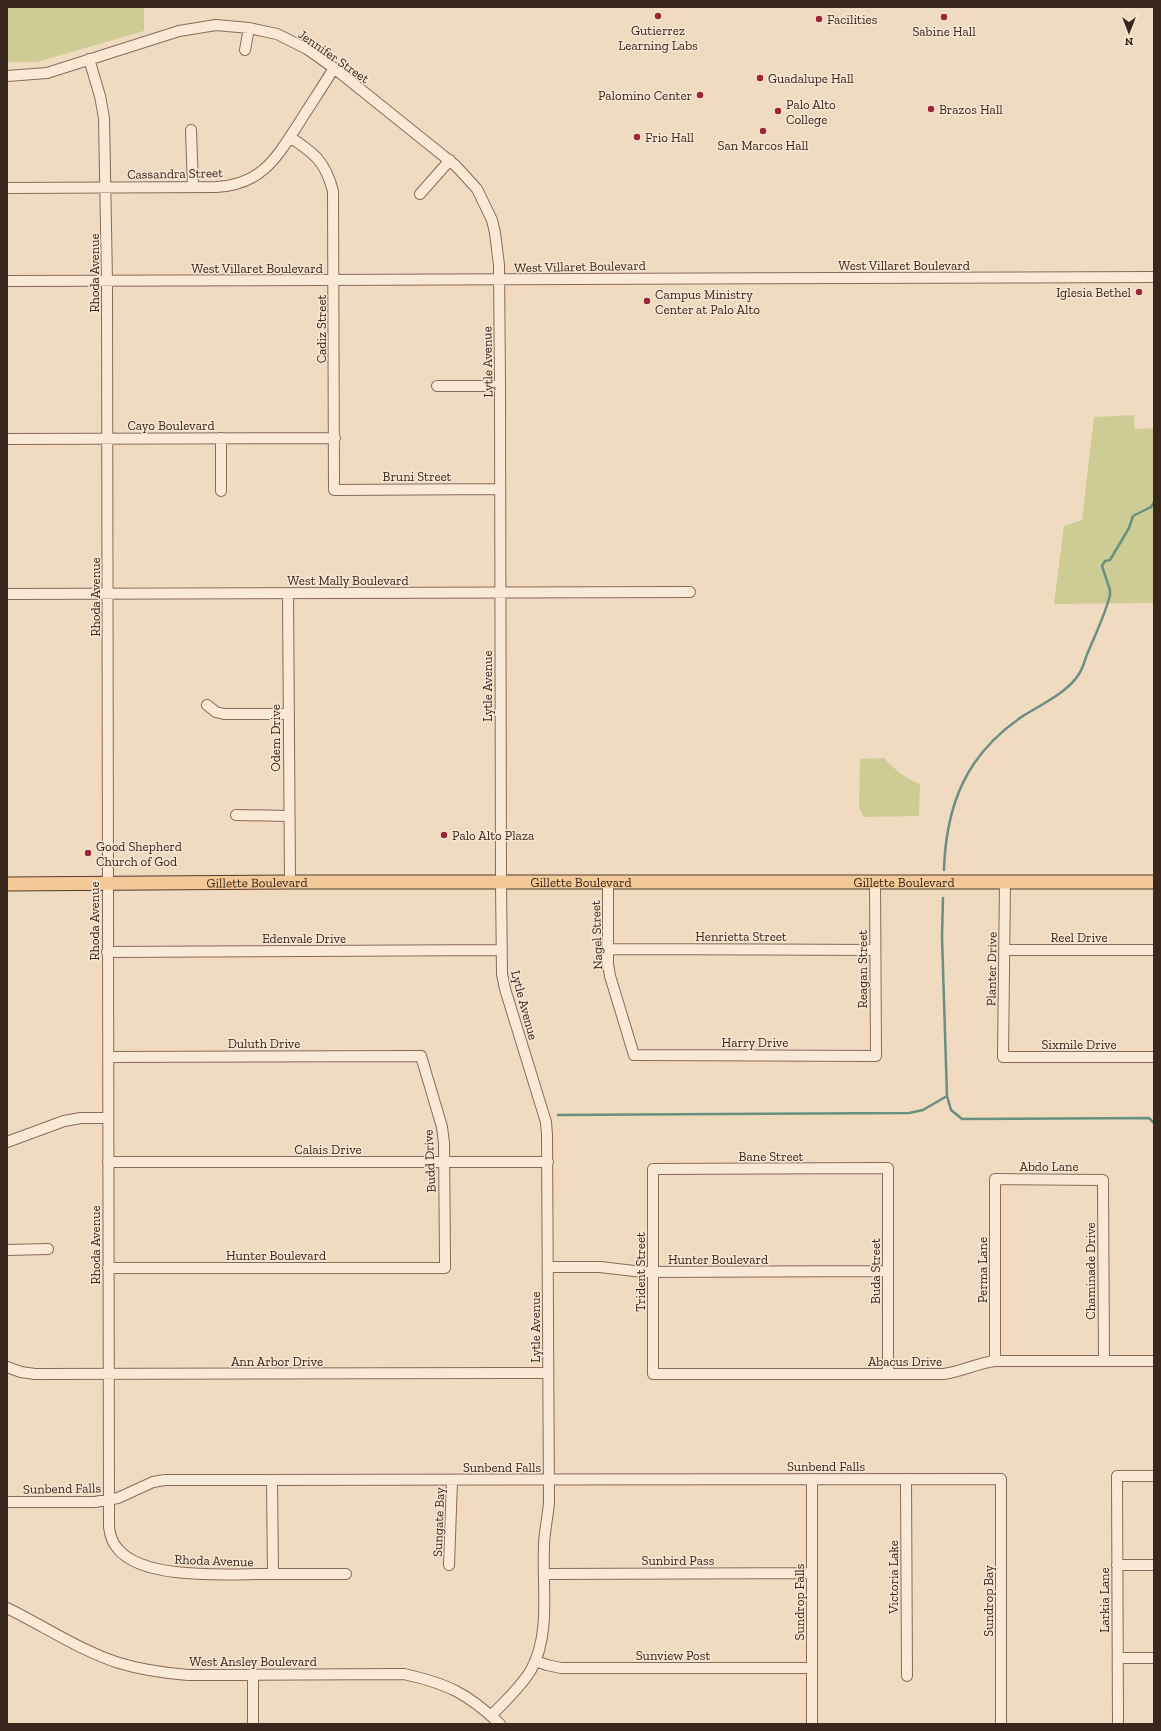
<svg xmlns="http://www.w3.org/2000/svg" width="1161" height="1731" viewBox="0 0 1161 1731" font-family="'Zilla Slab',serif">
	<rect width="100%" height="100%" fill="#f0dbc1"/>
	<path fill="#cecc95" d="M 7,7 L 144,7 L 144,31 L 37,62 L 7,62 Z
		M 1134,415 L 1135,429 L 1154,428 L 1154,603 L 1054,604 L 1064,526 L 1082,520 L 1094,417 Z
		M 884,758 C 895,770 905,778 920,784 L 919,816 L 864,817 L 859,808 L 860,759 Z"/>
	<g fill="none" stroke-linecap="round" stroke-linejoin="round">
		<path stroke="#6b9081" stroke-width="2.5" d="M 944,870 C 946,804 967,753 1023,716 C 1042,704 1067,693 1079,674 C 1083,668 1085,659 1088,652 C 1096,633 1105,615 1110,595 L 1110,590 L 1102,566 L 1105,561 L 1110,560 L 1129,528 L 1133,516 L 1151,507 L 1154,502
			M 943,898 L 942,937 L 947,1096 L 951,1110 L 962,1119 L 1149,1118 L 1154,1123
			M 558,1115 L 909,1113 L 923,1110 L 947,1096"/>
		<g stroke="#8a6b58" stroke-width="12">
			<path id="minor" d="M 245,50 L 249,28
				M 89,59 L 100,96 L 104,118 L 107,281 L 109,1527 C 110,1535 112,1543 118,1549 C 143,1580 226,1574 263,1574 C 290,1574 318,1574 346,1574
				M 7,76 L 47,73 L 179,31 L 216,25 L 249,28 L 277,34 L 307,49 L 334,68 L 456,166 L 477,189 L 492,220 L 495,233 L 499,265 L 500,386 L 501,883 L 502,974 L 505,989 L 546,1122 L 547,1135 L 549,1502 C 548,1517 544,1532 544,1547 C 542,1587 551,1634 531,1670 C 521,1687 505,1701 491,1716
				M 191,130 L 193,187
				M 290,137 C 315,154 325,161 333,191 L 334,490 L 500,489
				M 7,188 L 216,187 C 262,185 277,157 299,123 C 311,104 323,86 334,68
				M 420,194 L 450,160
				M 7,281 L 1154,277
				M 437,386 L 500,386
				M 7,439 L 335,438
				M 221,491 L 221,438
				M 288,593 L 290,882
				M 7,594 L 690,592
				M 207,705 L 216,712 L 224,714 L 289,714
				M 236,815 L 288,816
				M 608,882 L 608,964 L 610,976 L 634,1055 L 876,1056 L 875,881
				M 1005,882 L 1003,1057 L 1154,1057
				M 607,949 L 875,950
				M 1005,950 L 1154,950
				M 107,952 L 502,950
				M 108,1057 L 421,1056 L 442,1127 L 444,1143 L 445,1260 L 445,1268 L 108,1268
				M 7,1142 L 64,1121 L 81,1118 L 107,1118
				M 108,1162 L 548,1162
				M 7,1250 L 48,1249
				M 548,1267 L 600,1267 L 643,1272 L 888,1271
				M 995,1361 L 995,1179 L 1103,1180 L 1104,1361
				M 7,1367 L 21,1372 L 35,1374 L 548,1373
				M 888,1374 L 888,1168 L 653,1169 L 653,1374 L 943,1374 C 961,1372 977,1363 995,1361 L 1154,1361
				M 812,1479 L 812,1724
				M 906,1479 L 907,1676
				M 272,1480 L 273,1574
				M 7,1502 L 95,1502 L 118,1498 L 153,1482 L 165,1480 L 1001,1479 L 1001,1724
				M 449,1565 L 452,1480
				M 1117,1565 L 1154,1565
				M 544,1574 L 812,1573
				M 7,1608 C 44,1626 79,1650 119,1663 C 142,1670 164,1673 188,1675 L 404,1674 C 448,1684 467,1693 500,1724
				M 1118,1658 L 1154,1658
				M 535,1661 L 547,1665 L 561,1668 L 812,1668
				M 253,1724 L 253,1674
				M 1118,1724 L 1117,1476 L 1154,1476"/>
		</g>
		<g stroke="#573a2d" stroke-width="15">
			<g id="major">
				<path id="s1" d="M 7,884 L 290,882 L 1154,882"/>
			</g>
		</g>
		<use href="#minor" stroke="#fae9d5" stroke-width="10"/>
		<use href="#major" stroke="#f4c998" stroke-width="13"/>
	</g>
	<g fill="#9b2638" stroke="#f7e6d1" stroke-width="1.5">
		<circle cx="658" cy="16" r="4"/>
		<circle cx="944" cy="17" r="4"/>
		<circle cx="819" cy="19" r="4"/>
		<circle cx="760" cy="78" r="4"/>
		<circle cx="700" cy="95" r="4"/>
		<circle cx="931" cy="109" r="4"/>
		<circle cx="778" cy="111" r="4"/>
		<circle cx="763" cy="131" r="4"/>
		<circle cx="637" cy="137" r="4"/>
		<circle cx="1139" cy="292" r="4"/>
		<circle cx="647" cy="301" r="4"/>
		<circle cx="444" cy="835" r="4"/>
		<circle cx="88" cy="853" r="4"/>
	</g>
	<g text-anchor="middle" stroke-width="3" stroke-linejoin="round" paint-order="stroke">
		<g font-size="13" fill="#39261d" stroke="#f7e6d1" text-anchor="start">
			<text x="827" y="24">Facilities</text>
			<text x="658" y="35" text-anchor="middle">Gutierrez<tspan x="658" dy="15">Learning Labs</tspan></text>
			<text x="944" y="36" text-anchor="middle">Sabine Hall</text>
			<text x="768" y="83">Guadalupe Hall</text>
			<text x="692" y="100" text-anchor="end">Palomino Center</text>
			<text x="786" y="109">Palo Alto<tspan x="786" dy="15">College</tspan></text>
			<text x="939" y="114">Brazos Hall</text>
			<text x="645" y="142">Frio Hall</text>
			<text x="763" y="150" text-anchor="middle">San Marcos Hall</text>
			<text x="1131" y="297" text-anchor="end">Iglesia Bethel</text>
			<text x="655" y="299">Campus Ministry<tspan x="655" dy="15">Center at Palo Alto</tspan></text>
			<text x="452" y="840">Palo Alto Plaza</text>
			<text x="96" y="851">Good Shepherd<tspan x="96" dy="15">Church of God</tspan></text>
		</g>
		<g font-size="13" fill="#39261d" stroke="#f7e6d1">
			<text transform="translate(334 56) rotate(35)" y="5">Jennifer Street</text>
			<text transform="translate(175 173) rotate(-1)" y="5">Cassandra Street</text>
			<text x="904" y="270">West Villaret Boulevard</text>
			<text transform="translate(580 266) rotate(-1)" y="5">West Villaret Boulevard</text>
			<text x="257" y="273">West Villaret Boulevard</text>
			<text transform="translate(94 273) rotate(-90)" y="5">Rhoda Avenue</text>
			<text transform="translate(321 329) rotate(-90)" y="5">Cadiz Street</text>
			<text transform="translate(487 362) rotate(-91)" y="5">Lytle Avenue</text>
			<text x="171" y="430">Cayo Boulevard</text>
			<text x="417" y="481">Bruni Street</text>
			<text x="348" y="585">West Mally Boulevard</text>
			<text transform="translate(95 597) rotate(-90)" y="5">Rhoda Avenue</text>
			<text transform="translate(487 686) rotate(-90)" y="5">Lytle Avenue</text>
			<text transform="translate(275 738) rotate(-90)" y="5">Odem Drive</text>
			<text dy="5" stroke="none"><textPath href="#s1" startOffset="897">Gillette Boulevard</textPath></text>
			<text dy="5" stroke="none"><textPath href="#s1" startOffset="250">Gillette Boulevard</textPath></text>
			<text dy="5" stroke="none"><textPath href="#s1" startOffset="574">Gillette Boulevard</textPath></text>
			<text transform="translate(94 921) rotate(-90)" y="5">Rhoda Avenue</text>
			<text transform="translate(596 935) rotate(-92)" y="5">Nagel Street</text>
			<text x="741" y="941">Henrietta Street</text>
			<text x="1079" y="942">Reel Drive</text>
			<text x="304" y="943">Edenvale Drive</text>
			<text transform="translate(862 969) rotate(-90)" y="5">Reagan Street</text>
			<text transform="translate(991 969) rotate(-89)" y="5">Planter Drive</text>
			<text transform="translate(525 1005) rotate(75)" y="5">Lytle Avenue</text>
			<text x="755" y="1047">Harry Drive</text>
			<text x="264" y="1048">Duluth Drive</text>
			<text x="1079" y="1049">Sixmile Drive</text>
			<text x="328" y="1154">Calais Drive</text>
			<text x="771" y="1161">Bane Street</text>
			<text transform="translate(429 1161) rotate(-93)" y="5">Budd Drive</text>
			<text x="1049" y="1171">Abdo Lane</text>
			<text transform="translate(95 1245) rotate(-90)" y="5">Rhoda Avenue</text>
			<text x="276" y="1260">Hunter Boulevard</text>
			<text x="718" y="1264">Hunter Boulevard</text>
			<text transform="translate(982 1270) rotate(-90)" y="5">Perma Lane</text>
			<text transform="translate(875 1271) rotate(-90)" y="5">Buda Street</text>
			<text transform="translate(1090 1271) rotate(-90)" y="5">Chaminade Drive</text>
			<text transform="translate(640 1272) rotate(-90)" y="5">Trident Street</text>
			<text transform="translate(535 1327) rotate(-90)" y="5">Lytle Avenue</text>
			<text x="277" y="1366">Ann Arbor Drive</text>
			<text x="905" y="1366">Abacus Drive</text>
			<text x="826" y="1471">Sunbend Falls</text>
			<text x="502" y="1472">Sunbend Falls</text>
			<text transform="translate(62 1488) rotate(-1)" y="5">Sunbend Falls</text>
			<text transform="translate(438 1522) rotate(-88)" y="5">Sungate Bay</text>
			<text transform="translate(214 1560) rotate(2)" y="5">Rhoda Avenue</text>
			<text x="678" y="1565">Sunbird Pass</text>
			<text transform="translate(893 1577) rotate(-90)" y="5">Victoria Lake</text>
			<text transform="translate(1104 1600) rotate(-90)" y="5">Larkia Lane</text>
			<text transform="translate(988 1601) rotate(-90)" y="5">Sundrop Bay</text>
			<text transform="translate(799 1602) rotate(-90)" y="5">Sundrop Falls</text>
			<text x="673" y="1660">Sunview Post</text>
			<text x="253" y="1666">West Ansley Boulevard</text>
		</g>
	</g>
	<rect width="1161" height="1731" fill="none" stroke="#39261d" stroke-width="16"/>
	<g transform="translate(1129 32) rotate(180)" stroke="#f7e6d1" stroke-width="3" paint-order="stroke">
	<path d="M0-3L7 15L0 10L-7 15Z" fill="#39261d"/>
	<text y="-6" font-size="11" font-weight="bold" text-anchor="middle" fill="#39261d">N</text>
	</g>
</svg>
